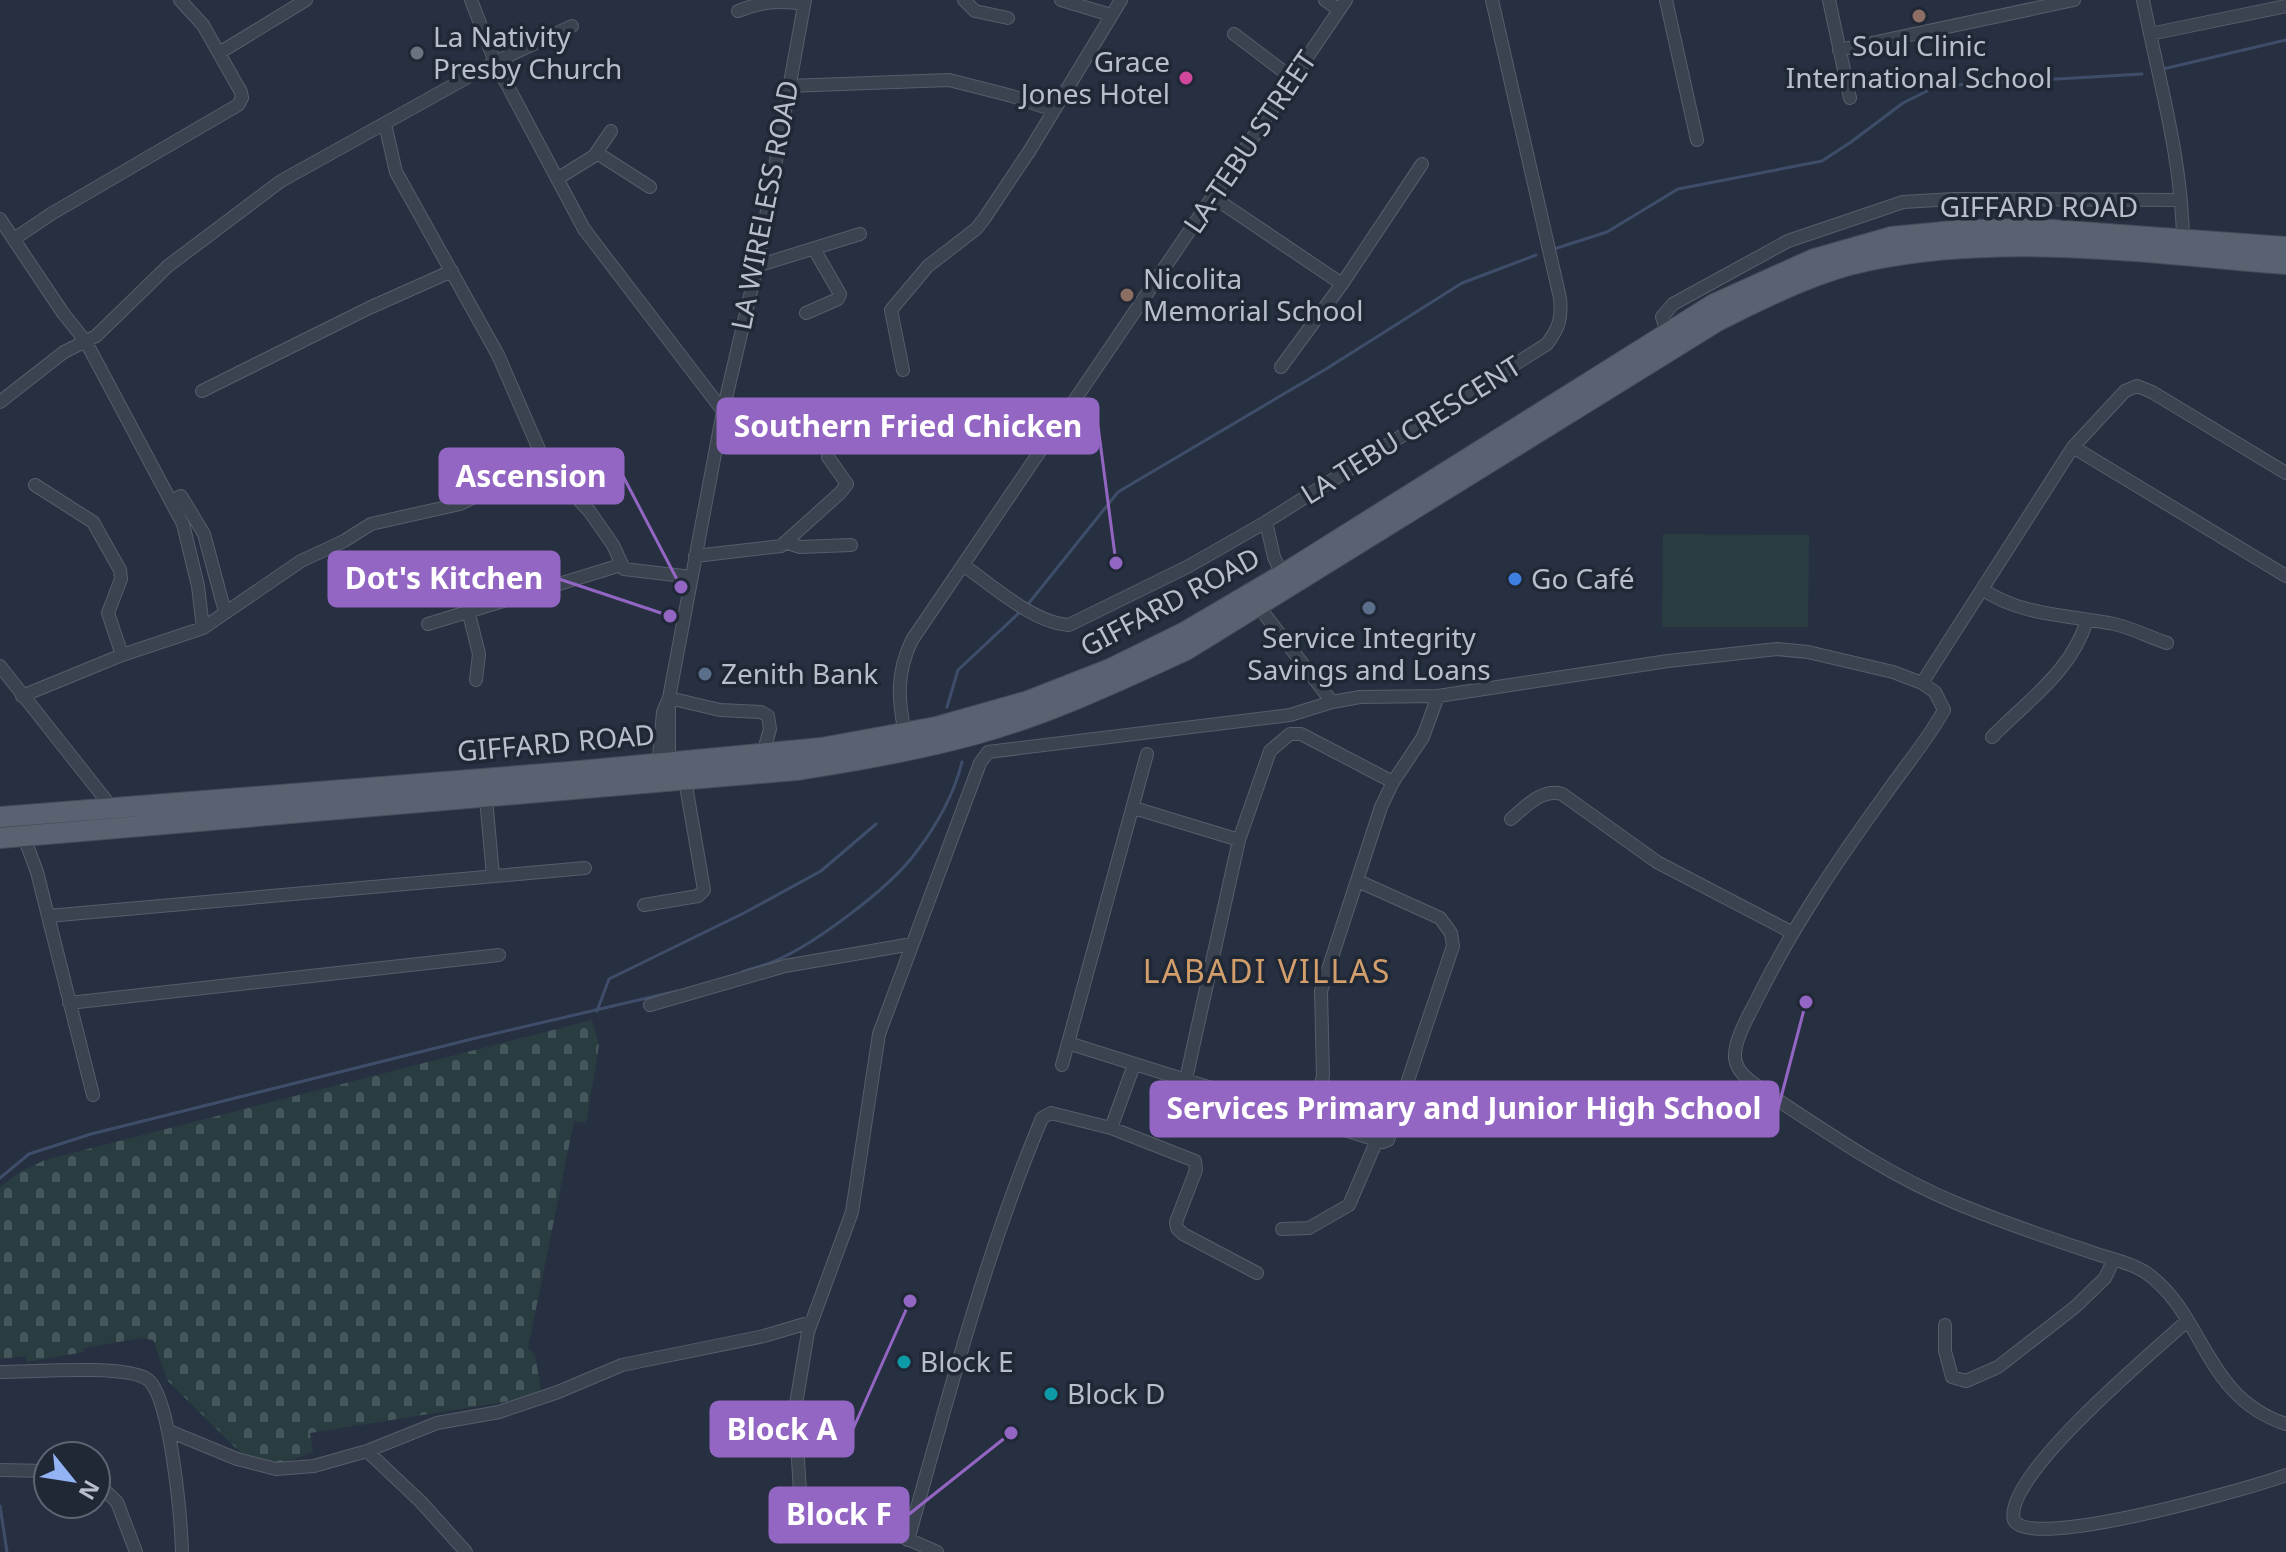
<svg xmlns="http://www.w3.org/2000/svg" width="2286" height="1552" viewBox="0 0 2286 1552" font-family="'Noto Sans',sans-serif">
	<defs>
		<pattern id="cemetery-stones" width="16" height="16" patternUnits="userSpaceOnUse" patternTransform="scale(2)"><rect width="16" height="16" fill="#293d41"/><path d="M2 7V4a2 2 0 0 1 4 0v3zM10 15v-3a2 2 0 0 1 4 0v3z" fill="#46575b"/></pattern>
	</defs>
	<rect width="100%" height="100%" fill="#273040"/>
	<path fill="#293d41" d="M 1663,534 L 1809,535 L 1808,627 L 1662,627 Z"/>
	<path fill="url(#cemetery-stones)" d="M 592,1020 L 599,1045 L 586,1123 L 574,1121 L 528,1348 L 535,1355 L 542,1396 L 310,1433 L 313,1452 L 278,1465 L 246,1458 L 168,1381 L 153,1340 L 142,1338 L 83,1348 L 84,1352 L 27,1362 L 26,1356 L 0,1359 L 0,1187 L 20,1172 L 45,1160 Z"/>
	<g fill="none" stroke-linecap="round" stroke-linejoin="round">
		<path stroke="#3e4d69" stroke-width="3" d="M 2163,69 L 2286,40
			M 1554,249 L 1607,232 L 1678,189 L 1822,161 L 1851,142 L 1903,103 L 1937,86 L 2142,74
			M 1029,603 L 1118,492 L 1326,369 L 1462,283 L 1536,255
			M 947,707 L 958,670 L 1020,612
			M 742,972 C 753,968 766,965 777,960 C 816,943 888,889 914,855 C 935,828 954,795 962,762
			M 597,1011 L 609,979 L 744,913 L 821,871 L 876,824
			M 0,1178 L 29,1154 L 91,1134 L 476,1038 L 677,991
			M 0,1506 L 7,1552"/>
		<g stroke="#565e6b" stroke-width="14">
			<path id="minor" d="M 471,0 L 495,62 L 584,229 L 723,411 L 669,698 L 663,712 L 658,768
				M 964,0 L 975,11 L 1008,18
				M 1061,0 L 1111,15
				M 1325,0 L 1339,10
				M 1666,0 L 1697,140
				M 1829,0 L 1850,98
				M 2143,0 C 2159,81 2183,162 2183,245
				M 738,11 C 761,2 779,0 804,4
				M 1234,34 L 1292,78
				M 2150,34 L 2286,6
				M 1839,50 L 2074,0
				M 219,53 L 306,0
				M 788,86 L 949,80 L 1012,96 L 1053,110
				M 385,124 L 396,172 L 498,355 L 545,463 L 590,512 L 613,545 L 624,569 L 691,577
				M 597,153 L 650,187
				M 557,179 L 594,156 L 611,131
				M 1213,197 L 1342,284
				M 0,219 L 63,313 L 86,342 L 183,524 L 198,586 L 203,628
				M 14,239 L 51,214 L 238,105 L 242,98 L 241,92 L 203,25 L 180,0
				M 757,266 L 860,234
				M 806,313 L 838,299 L 840,294 L 814,249
				M 1667,333 L 1662,317 L 1673,304 L 1788,241 L 1903,202 L 1954,199 L 2180,200
				M 1281,367 L 1342,284 L 1422,164
				M 903,370 L 891,310 L 928,266 L 976,229 L 984,219 L 1030,150 L 1121,0
				M 202,391 L 369,308 L 452,271
				M 0,402 L 64,352 L 96,336 L 168,266 L 281,181 L 495,62 L 572,26
				M 723,411 L 757,266 L 805,0
				M 2073,447 L 2286,576
				M 35,485 L 93,522 L 120,570 L 121,579 L 108,613 L 122,655
				M 171,501 L 181,496 L 204,534 L 225,612
				M 1266,522 L 1274,557 L 1282,575
				M 785,542 L 800,547 L 851,545
				M 695,556 L 781,546 L 840,493 L 847,484 L 828,457
				M 963,565 C 992,585 1033,623 1069,625 L 1189,566 L 1266,522 L 1547,344 C 1559,328 1562,318 1560,298 L 1492,0
				M 1982,589 C 2021,616 2069,615 2114,624 C 2132,628 2149,637 2167,643
				M 1259,607 L 1332,702 L 1360,697 L 1438,696 L 1668,661 L 1777,649 L 1808,652 L 1893,672 L 1922,683 L 1935,692 L 1944,710 C 1927,741 1905,766 1885,795 C 1837,861 1792,928 1756,1001 C 1748,1017 1734,1040 1735,1058 C 1737,1073 1750,1081 1761,1089 C 1825,1131 1886,1174 1956,1203 C 1999,1221 2043,1236 2088,1251 C 2106,1258 2128,1261 2145,1272 C 2205,1313 2203,1397 2286,1424
				M 468,610 L 479,654 L 476,680
				M 428,624 L 621,565
				M 0,666 L 113,809
				M 1922,683 L 2073,447 L 2125,391 L 2137,386 L 2152,392 L 2286,473
				M 22,696 L 122,655 L 203,628 L 301,561 L 344,541 L 371,524 L 460,504 L 545,463
				M 669,698 L 720,710 L 761,712 L 768,716 L 770,729 L 763,754
				M 669,701 L 669,767
				M 905,734 C 898,700 896,673 912,640 L 1346,0
				M 1992,737 C 2028,700 2072,671 2087,620
				M 486,798 L 493,876
				M 1134,808 L 1239,840
				M 1511,819 C 1525,807 1542,788 1562,794 L 1657,862 L 1793,933
				M 24,837 L 37,872 L 93,1095
				M 644,905 L 698,896 L 704,890 L 685,780
				M 48,916 L 585,868
				M 69,1003 L 499,955
				M 650,1005 L 785,966 L 912,944
				M 1068,1043 L 1383,1142 L 1388,1140 L 1453,946 L 1451,933 L 1440,918 L 1358,881
				M 1062,1065 L 1147,754
				M 1186,1079 L 1239,840 L 1270,751 L 1290,734 L 1301,734 L 1393,782
				M 1312,1120 L 1323,1076 L 1321,991 L 1381,807 L 1393,782 L 1423,737 L 1438,696
				M 1111,1128 L 1195,1161 L 1196,1170 L 1176,1222 L 1177,1228 L 1183,1234 L 1257,1273
				M 1282,1229 L 1309,1228 L 1349,1205 L 1377,1140
				M 2187,1321 C 2155,1350 2001,1478 2014,1520 C 2028,1552 2251,1488 2286,1475
				M 1945,1325 L 1945,1351 L 1952,1377 L 1966,1381 L 1998,1367 L 2075,1307 L 2105,1278 L 2114,1259
				M 0,1372 C 32,1372 122,1364 147,1379 C 171,1394 181,1522 182,1552
				M 169,1431 L 237,1459 L 276,1469 L 314,1466 L 367,1451 L 437,1423 L 499,1412 L 558,1392 L 622,1365 L 764,1336 L 811,1322
				M 367,1451 L 421,1502 L 466,1552
				M 0,1470 L 48,1471
				M 96,1482 L 117,1502 L 136,1552
				M 908,1540 C 948,1398 985,1254 1042,1118 L 1051,1113 L 1111,1128 L 1134,1065
				M 937,1552 L 800,1492 L 795,1410 L 808,1332 L 852,1212 L 879,1034 L 980,763 L 988,752 L 1290,715 L 1332,702"/>
		</g>
		<g stroke="#454c5a" stroke-width="22">
			<path id="primary" d="M 0,817 L 569,772 L 821,748 L 936,727 L 1028,701 L 1110,669 L 1185,632 L 1282,575 L 1714,304 L 1814,259 L 1891,237 L 1964,230 L 2039,229 L 2286,247
				M 0,838 L 796,770 C 856,761 918,750 976,734 C 1049,714 1118,681 1186,650 L 1719,320 C 1766,297 1814,272 1866,261 C 2003,232 2148,253 2286,264"/>
		</g>
		<use href="#minor" stroke="#3b4350" stroke-width="12"/>
		<use href="#primary" stroke="#596270" stroke-width="20"/>
	</g>
	<g fill="#8d6e63" stroke="#202836" stroke-width="3">
		<circle cx="1919" cy="16" r="8"/>
		<circle cx="1127" cy="295" r="8"/>
	</g>
	<circle fill="#6b7280" stroke="#202836" stroke-width="3" cx="417" cy="53" r="8"/>
	<circle fill="#d1479c" stroke="#202836" stroke-width="3" cx="1186" cy="78" r="8"/>
	<circle fill="#3f7fe0" stroke="#202836" stroke-width="3" cx="1515" cy="579" r="8"/>
	<g fill="#5c6f8a" stroke="#202836" stroke-width="3">
		<circle cx="1369" cy="608" r="8"/>
		<circle cx="705" cy="674" r="8"/>
	</g>
	<g fill="#0f9aa8" stroke="#202836" stroke-width="3">
		<circle cx="904" cy="1362" r="8"/>
		<circle cx="1051" cy="1394" r="8"/>
	</g>
	<g text-anchor="middle" stroke-width="7" stroke-linejoin="round" paint-order="stroke">
		<g font-size="28" fill="#b8becb" stroke="#202836" text-anchor="start">
			<text x="433" y="47">La Nativity<tspan x="433" dy="32">Presby Church</tspan></text>
			<text x="1919" y="56" text-anchor="middle">Soul Clinic<tspan x="1919" dy="32">International School</tspan></text>
			<text x="1170" y="72" text-anchor="end">Grace<tspan x="1170" dy="32">Jones Hotel</tspan></text>
			<text x="1143" y="289">Nicolita<tspan x="1143" dy="32">Memorial School</tspan></text>
			<text x="1531" y="589">Go Café</text>
			<text x="1369" y="648" text-anchor="middle">Service Integrity<tspan x="1369" dy="32">Savings and Loans</tspan></text>
			<text x="721" y="684">Zenith Bank</text>
			<text x="920" y="1372">Block E</text>
			<text x="1067" y="1404">Block D</text>
		</g>
		<g font-size="28" fill="#b8becb" stroke="#202836">
			<text transform="translate(1250 142) rotate(-56)" y="10">LA-TEBU STREET</text>
			<text transform="translate(765 205) rotate(-79)" y="10">LA WIRELESS ROAD</text>
			<text x="2039" y="217">GIFFARD ROAD</text>
			<text transform="translate(1411 430) rotate(-32)" y="10">LA TEBU CRESCENT</text>
			<text transform="translate(1170 602) rotate(-28)" y="10">GIFFARD ROAD</text>
			<text transform="translate(556 743) rotate(-5)" y="10">GIFFARD ROAD</text>
		</g>
		<g font-size="32" letter-spacing="2" fill="#d29e6b" stroke="#202836">
			<text x="1267" y="983">LABADI VILLAS</text>
		</g>
	</g>
	<path fill="none" stroke="#9366c4" stroke-width="3" d="M1116 563L1098 426M681 587L623 476M670 616L559 579M1806 1002L1778 1109M910 1301L853 1429M1011 1433L908 1515"/>
	<g fill="#9366c4" stroke="#202836" stroke-width="3">
		<circle cx="1116" cy="563" r="8"/>
		<circle cx="681" cy="587" r="8"/>
		<circle cx="670" cy="616" r="8"/>
		<circle cx="1806" cy="1002" r="8"/>
		<circle cx="910" cy="1301" r="8"/>
		<circle cx="1011" cy="1433" r="8"/>
	</g>
	<g fill="#9366c4" stroke="#9366c4" stroke-width="3">
		<rect x="718" y="399" width="380" height="54" rx="8"/>
		<rect x="440" y="449" width="183" height="54" rx="8"/>
		<rect x="329" y="552" width="230" height="54" rx="8"/>
		<rect x="1151" y="1082" width="627" height="54" rx="8"/>
		<rect x="711" y="1402" width="142" height="54" rx="8"/>
		<rect x="770" y="1488" width="138" height="54" rx="8"/>
	</g>
	<g font-size="30" text-anchor="middle" font-weight="bold" fill="#fff">
		<text x="908" y="437">Southern Fried Chicken</text>
		<text x="531" y="487">Ascension</text>
		<text x="444" y="589">Dot's Kitchen</text>
		<text x="1464" y="1119">Services Primary and Junior High School</text>
		<text x="782" y="1440">Block A</text>
		<text x="839" y="1525">Block F</text>
	</g>
	<g transform="translate(72 1480) rotate(120)"><circle r="38" fill="#202836" stroke="#5d6472" stroke-width="2"/>
	<path d="M0-6L14 30L0 20L-14 30Z" fill="#93b3f4"/>
	<text y="-12" font-size="22" font-weight="bold" text-anchor="middle" fill="#b8becb">N</text>
	</g>
</svg>
